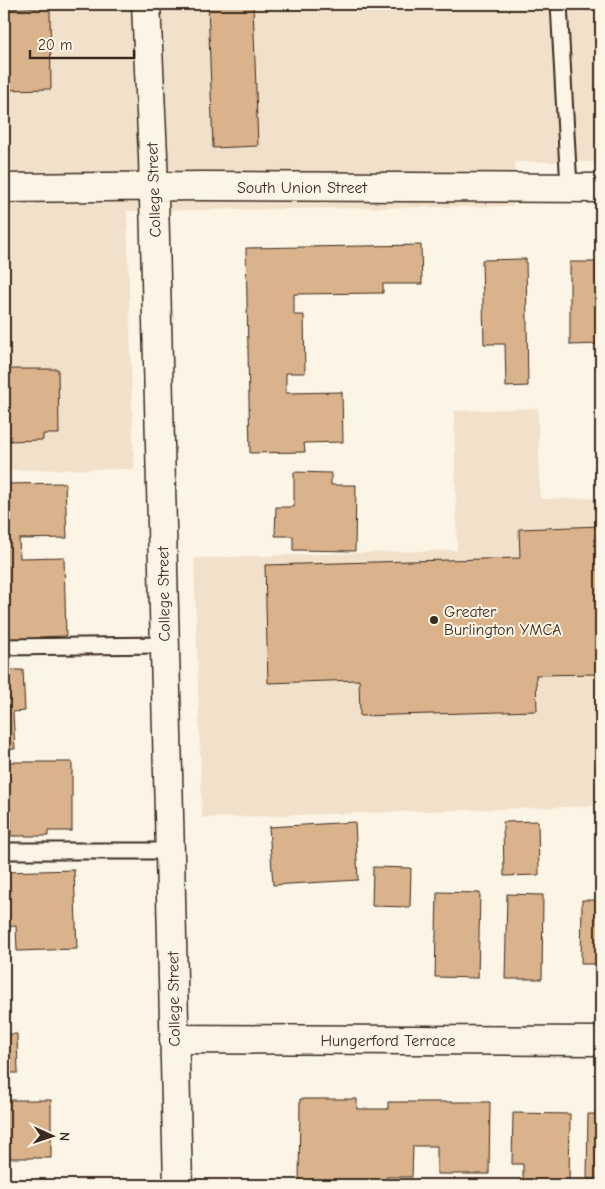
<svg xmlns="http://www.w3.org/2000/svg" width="605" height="1189" viewBox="0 0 605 1189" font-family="'Comic Neue',sans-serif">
	<rect width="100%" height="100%" fill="#fcf5e5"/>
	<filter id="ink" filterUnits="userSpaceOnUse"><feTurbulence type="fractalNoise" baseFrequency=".02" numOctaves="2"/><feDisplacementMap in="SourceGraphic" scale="10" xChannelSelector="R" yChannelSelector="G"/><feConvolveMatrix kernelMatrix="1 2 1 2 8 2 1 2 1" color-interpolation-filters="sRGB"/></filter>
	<g filter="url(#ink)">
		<path fill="#f2e1ca" d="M 4,4 L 601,4 L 601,162 L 515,162 L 513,206 L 127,211 L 134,469 L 4,470 Z
			M 538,408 L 540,499 L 601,498 L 601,806 L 202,818 L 194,558 L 457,550 L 454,411 Z"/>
		<path fill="#dab28b" stroke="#3b2a1e" d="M 208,4 L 253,4 L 258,146 L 213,148 Z
			M 50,7 L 51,89 L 4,90 L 4,9 Z
			M 421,245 L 422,284 L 383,284 L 383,293 L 294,294 L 294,315 L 304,315 L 305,373 L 286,373 L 286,393 L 342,392 L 343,442 L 304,443 L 305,452 L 250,453 L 246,248 Z
			M 526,259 L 528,386 L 506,387 L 505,344 L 484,344 L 482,260 Z
			M 570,262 L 601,262 L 601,344 L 570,345 Z
			M 4,369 L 58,369 L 59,434 L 43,434 L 43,440 L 7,441 Z
			M 294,472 L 331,473 L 331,485 L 356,485 L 355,551 L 293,550 L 293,536 L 275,536 L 276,507 L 294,507 Z
			M 65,483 L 67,538 L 19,539 L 20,558 L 64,557 L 66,636 L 39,637 L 40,646 L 8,646 L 8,638 L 4,638 L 4,484 Z
			M 601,526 L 601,674 L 536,675 L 537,711 L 360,716 L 359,680 L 268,683 L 265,565 L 520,558 L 519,529 Z
			M 4,670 L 23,670 L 25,711 L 13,712 L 15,749 L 4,750 Z
			M 4,762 L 72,762 L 72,831 L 48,831 L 48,836 L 11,836 L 11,819 L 4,819 Z
			M 538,821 L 539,875 L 504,876 L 503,822 Z
			M 355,822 L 358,880 L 273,885 L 269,827 Z
			M 373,867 L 411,868 L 410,907 L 372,906 Z
			M 74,870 L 77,949 L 17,951 L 16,926 L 4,927 L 4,872 Z
			M 437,892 L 480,893 L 478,978 L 435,977 Z
			M 507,894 L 543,895 L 542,979 L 505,979 Z
			M 582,900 L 601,900 L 601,964 L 581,964 Z
			M 4,1034 L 17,1034 L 18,1073 L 4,1073 Z
			M 300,1099 L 357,1099 L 357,1109 L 388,1109 L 388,1102 L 490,1102 L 489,1174 L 437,1174 L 437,1146 L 413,1146 L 412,1177 L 386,1177 L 386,1185 L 299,1185 Z
			M 4,1100 L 51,1100 L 51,1158 L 4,1158 Z
			M 513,1113 L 570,1114 L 569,1184 L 523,1184 L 523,1164 L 512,1164 Z
			M 588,1114 L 601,1114 L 601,1179 L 587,1179 Z"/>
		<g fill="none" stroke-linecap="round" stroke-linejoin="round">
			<g stroke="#3b2a1e" stroke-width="19">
				<path id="lane" d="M 559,4 L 569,188
					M 4,647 L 164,645
					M 4,851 L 169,851"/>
			</g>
			<g stroke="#3b2a1e" stroke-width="31">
				<path id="street" d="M 174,1039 L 601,1041"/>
			</g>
			<g stroke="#3b2a1e" stroke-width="31">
				<path id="secondary" d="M 146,4 L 153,156 L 178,1185
					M 4,188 L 203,186 L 601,188"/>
			</g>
			<use href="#lane" stroke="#fcf5e5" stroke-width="15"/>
			<use href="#street" stroke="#fcf5e5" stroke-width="28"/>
			<use href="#secondary" stroke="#fcf5e5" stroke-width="28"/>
		</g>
	</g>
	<circle fill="#3b2a1e" stroke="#fcf5e5" stroke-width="2" cx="434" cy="620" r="5"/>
	<g text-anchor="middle" stroke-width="4" stroke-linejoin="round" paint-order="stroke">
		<g font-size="16" fill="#3b2a1e" stroke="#fcf5e5">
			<text x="302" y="193">South Union Street</text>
			<text transform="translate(153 190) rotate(-92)" y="6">College Street</text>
			<text transform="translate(163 594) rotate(-91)" y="6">College Street</text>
			<text transform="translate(173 999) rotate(-91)" y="6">College Street</text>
			<text x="388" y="1046">Hungerford Terrace</text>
		</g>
		<g font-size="16" fill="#3b2a1e" stroke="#fcf5e5" text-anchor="start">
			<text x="444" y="617">Greater<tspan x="444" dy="18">Burlington YMCA</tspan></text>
		</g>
	</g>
	<rect width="605" height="1189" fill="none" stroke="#fcf5e5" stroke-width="20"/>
	<rect x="10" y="10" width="585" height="1169" fill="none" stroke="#3b2a1e" stroke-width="2" filter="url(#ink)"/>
	<g transform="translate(52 1136) rotate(93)" stroke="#fcf5e5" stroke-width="4" paint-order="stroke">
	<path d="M0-4L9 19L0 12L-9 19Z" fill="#3b2a1e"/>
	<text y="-8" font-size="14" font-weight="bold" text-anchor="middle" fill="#3b2a1e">N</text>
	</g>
	<path d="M30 50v8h104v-8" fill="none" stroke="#3b2a1e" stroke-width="2.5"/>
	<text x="38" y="50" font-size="15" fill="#3b2a1e" stroke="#fcf5e5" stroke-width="4" paint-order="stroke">20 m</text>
</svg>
